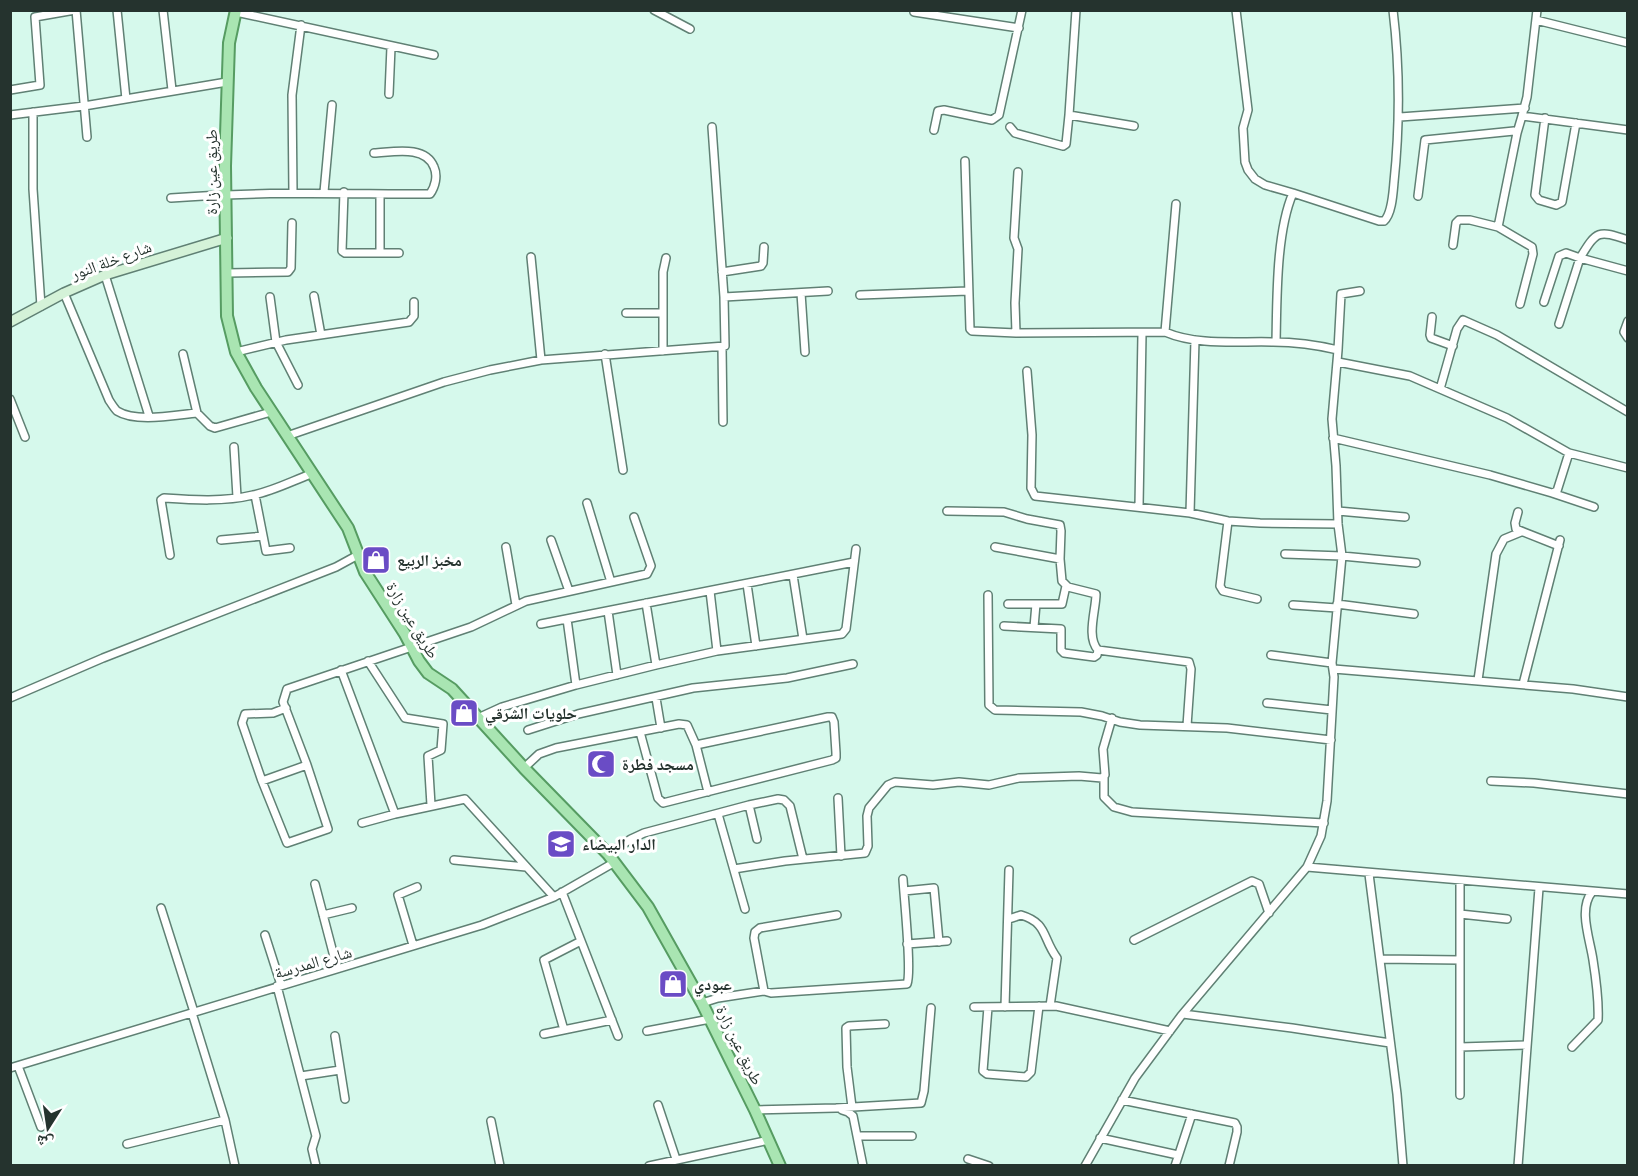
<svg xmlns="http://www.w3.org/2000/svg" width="1638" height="1176" viewBox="0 0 1638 1176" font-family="'Titillium Web','Noto Naskh Arabic',sans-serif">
	<rect width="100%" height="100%" fill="#d6f9ec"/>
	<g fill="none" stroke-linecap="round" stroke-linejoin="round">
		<g stroke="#608074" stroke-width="10">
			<path id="street" d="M 76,10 L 87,137
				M 117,10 L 126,99
				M 163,10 L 172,90
				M 654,10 L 690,29
				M 1076,10 L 1069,115 L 1134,126
				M 1236,10 L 1248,110 L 1243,128 L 1245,162 L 1248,170 L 1255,179 L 1265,185 L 1293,193
				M 1537,10 L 1527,97 L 1522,116 L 1628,130
				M 236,12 L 434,55
				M 914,12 L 1019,28
				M 1536,20 L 1628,43
				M 10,90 L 40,85 L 35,17 L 75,10
				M 389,94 L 391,47
				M 33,112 L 33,189 L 41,306
				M 10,115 L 84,106 L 227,82
				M 1400,117 L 1525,108
				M 1545,118 L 1535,195 L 1539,200 L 1556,205 L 1562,202 L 1576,123
				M 1010,127 L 1015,133 L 1063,146 L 1066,144 L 1069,115
				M 934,130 L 938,111 L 944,110 L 992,120 L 999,115 L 1022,10
				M 965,161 L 970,329 L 972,331 L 1016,333 L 1165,332 C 1198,346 1237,341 1273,342 C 1294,342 1317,345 1338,350 L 1332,419 L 1336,466 L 1338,524 L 1342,556 L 1332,663 L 1334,677 L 1327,801 L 1321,836 L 1307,867 L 1181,1016 L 1135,1078 L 1085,1166
				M 324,192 L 332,105
				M 344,192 L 342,251 L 345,253 L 399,253
				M 293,193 L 292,95 L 301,25
				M 1418,196 L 1425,140 L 1514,131 L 1517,133
				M 171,198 C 257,191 343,194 430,194 C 435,187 438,176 434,167 C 425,145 394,152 374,153
				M 1453,245 L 1456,223 L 1459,220 L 1470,220 L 1498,227
				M 380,253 L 380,194
				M 531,257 L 541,360
				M 722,272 L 761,266 L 763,263 L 764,247
				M 227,273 L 288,272 L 291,268 L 292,223
				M 105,275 L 149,416
				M 64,293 L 109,400 C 111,403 114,408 117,411 C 136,423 175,415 197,413 L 210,426 L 215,428 L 271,412
				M 801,293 L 805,352
				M 860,295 L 968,291
				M 314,296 L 321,335
				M 270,297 L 276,342 L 298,385
				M 724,297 L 828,291
				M 1544,302 L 1559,256 L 1566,253 L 1580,258 C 1597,230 1598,230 1628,240
				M 1520,304 L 1533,254 L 1532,247 L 1498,227 L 1517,133 L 1522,116
				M 626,313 L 663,313
				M 1432,317 L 1430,335 L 1431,338 L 1453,346
				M 1628,321 L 1624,332 L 1628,338
				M 1559,324 L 1580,258 L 1628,271
				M 1165,332 L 1176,204
				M 1016,333 L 1015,303 L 1018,249 L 1014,238 L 1018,172
				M 1276,342 C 1277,299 1276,232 1293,193 L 1379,221 L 1384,221 C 1392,214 1393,193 1394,182 C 1400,124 1400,68 1393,10
				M 722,347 L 723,422
				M 1338,350 L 1341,294 L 1360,291
				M 663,351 L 663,272 L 666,258
				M 236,352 L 286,340 L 409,322 L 414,316 L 414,302
				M 183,354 L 197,413
				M 605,354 L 623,470
				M 1338,362 L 1410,376 L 1507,418 L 1569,453 L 1628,468
				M 1027,371 L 1032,435 L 1031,488 L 1035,496 L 1190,513 L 1228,521 L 1260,523 L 1338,524
				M 1440,389 L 1457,329 L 1463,320 L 1497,335 L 1628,412
				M 10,399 L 25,437
				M 287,436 L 444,382 L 490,370 L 541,360 L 725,346 L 724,297 L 712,127
				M 1333,438 L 1490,475 L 1552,493 L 1557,491 L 1569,453
				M 234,447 L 237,497
				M 1552,493 L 1594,507
				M 255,495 L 266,551 L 290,548
				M 587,503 L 611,582
				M 1139,506 L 1142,334
				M 947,511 L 1004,512 L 1027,519 L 1060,525 L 1061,531 L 1060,559 L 1062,581 L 1068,587 L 1096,594 C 1096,610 1086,637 1098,650 L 1189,662 L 1191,669 L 1187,726
				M 1338,511 L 1405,517
				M 1518,512 L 1515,523 L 1516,529 L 1559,546
				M 1190,513 L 1195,340
				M 1228,521 L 1220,586 L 1223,591 L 1257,599
				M 221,540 L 263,536
				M 551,540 L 569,591
				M 506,547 L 516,605
				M 995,547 L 1060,559
				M 1285,554 L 1342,556 L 1416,563
				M 170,555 L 161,500 L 164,498 C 194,500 224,502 253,495 C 273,491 292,481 311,474
				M 793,575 L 803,639
				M 747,584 L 756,646
				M 710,591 L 717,651
				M 988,595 L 989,705 L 995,710 L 1081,712 L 1102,716 L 1120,722 L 1140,725 L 1227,728 L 1331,740
				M 646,603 L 656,665
				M 1008,604 L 1062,604 L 1066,586
				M 1337,604 L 1414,614
				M 1293,605 L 1337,608
				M 608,611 L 617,675
				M 567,619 L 576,685
				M 541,624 L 854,562
				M 1004,626 L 1061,629 L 1061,650 L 1064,653 L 1094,657 L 1097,655 L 1098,650
				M 1034,627 L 1036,604
				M 1271,655 L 1332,663
				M 368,661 L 405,718 L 443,724 L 441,750 L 428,756 L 431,805
				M 1334,669 L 1573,689 L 1628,697
				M 341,670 L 395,814
				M 1478,680 L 1496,554 L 1504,539 L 1521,532
				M 1523,684 L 1560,540
				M 10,698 L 103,658 L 336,567 L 358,555
				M 656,698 L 661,728
				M 1267,703 L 1332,710
				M 478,718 L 502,707 L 576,685 L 656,665 L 717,651 L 842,634 L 846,629 L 856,549
				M 528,730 L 578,714 L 693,688 L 787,678 L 853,664
				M 640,732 L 658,798 L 663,803 L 832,760 L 836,758 L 836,753 L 834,722 L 832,717 L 828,717 L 696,745
				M 307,765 L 283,702 L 287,689 L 471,627 L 526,601 L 647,574 L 651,566 L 634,517
				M 524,768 L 539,754 L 556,748 L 679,724 L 687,725 L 696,745 L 708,792
				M 1104,777 L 1104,797 L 1114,807 L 1132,812 L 1324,823
				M 262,781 L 307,765 L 328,829 L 287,843 L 262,781 L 242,723 L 245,714 L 273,713 L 286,708
				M 1491,781 L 1534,783 L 1628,794
				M 838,798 L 841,856
				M 749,805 L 757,839
				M 718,814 L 745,909
				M 362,823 L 395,814 L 465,799 L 554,897
				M 608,854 L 631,839 L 644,833 L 749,805 L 778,799 L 784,800 L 790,806 L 803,859
				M 454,860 L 526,867
				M 1307,867 L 1628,894
				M 734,869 L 785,861 L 865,853 L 868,846 L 867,816 L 869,808 L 888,785 L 895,782 L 933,785 L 959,782 L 989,785 L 1019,778 L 1079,776 L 1102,778 L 1105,775 L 1103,749 L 1112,718
				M 1369,874 L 1397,1094 L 1403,1166
				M 315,884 L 337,968
				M 904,891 L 934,888 L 939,942
				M 562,892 L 618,1036
				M 161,908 L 194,1012
				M 1460,914 L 1507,919
				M 323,915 L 352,908
				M 1009,919 L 1021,915 C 1048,923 1042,938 1057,958 L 1050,1006
				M 265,935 L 281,985
				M 1134,940 L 1252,881 L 1259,884 L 1269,913
				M 907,944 L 947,941
				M 413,945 L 398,895 L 417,887
				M 1380,959 L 1460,960
				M 277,986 L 316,1136 L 312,1149 L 316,1166
				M 764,991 L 754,938 L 755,932 L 760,928 L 837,915
				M 702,1003 L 718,998 L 764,991 L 771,993 L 907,984 C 912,972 904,898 903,879
				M 974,1007 L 1056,1006 L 1170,1031
				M 988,1007 L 983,1071 L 987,1074 L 1026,1077 L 1031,1072 L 1039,1006
				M 1005,1007 L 1009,870
				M 192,1013 L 225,1120 L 235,1166
				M 1183,1014 L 1292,1028 L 1390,1043
				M 564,1030 L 544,960 L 581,941
				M 647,1031 L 710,1019
				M 544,1034 L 612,1020
				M 335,1036 L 345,1099
				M 1460,1047 L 1527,1045
				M 1572,1047 L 1598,1020 C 1599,1001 1596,979 1593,960 C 1590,939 1578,909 1592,892
				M 18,1066 L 41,1127
				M 10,1068 L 482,925 L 554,897 L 615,862
				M 301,1076 L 340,1070
				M 1460,1095 L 1460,880
				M 1122,1100 L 1235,1123 L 1237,1127 L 1237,1132 L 1229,1166
				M 658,1105 L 676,1159
				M 852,1107 L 847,1067 L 846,1028 L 849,1026 L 885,1024
				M 755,1110 L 836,1108 L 921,1103 L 924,1091 L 931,1008
				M 842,1110 L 848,1112 L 853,1116 L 863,1166
				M 491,1121 L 500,1166
				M 858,1136 L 912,1136
				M 1100,1138 L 1178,1155
				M 127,1144 L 225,1120
				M 968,1159 L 989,1166
				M 649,1166 L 769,1140
				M 1175,1166 L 1192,1114
				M 1518,1166 L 1539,888"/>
		</g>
		<g stroke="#608074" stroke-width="12">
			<path id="secondary" d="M 10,322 L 64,293 L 105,275 L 227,238"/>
		</g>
		<g stroke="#569c62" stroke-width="14">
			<path id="primary" d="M 236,10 L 229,43 L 225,166 L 227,316 L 236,352 L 256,388 L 348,528 L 365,572 L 405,634 L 419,661 L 428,673 L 452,689 L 524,768 L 608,854 L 648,907 L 702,1003 L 755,1110 L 780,1166"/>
		</g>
		<use href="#street" stroke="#fff" stroke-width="7"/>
		<use href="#secondary" stroke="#d4f2d8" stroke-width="9"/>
		<use href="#primary" stroke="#a9e5b2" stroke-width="10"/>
	</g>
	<defs>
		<g id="shop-square" transform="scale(1.5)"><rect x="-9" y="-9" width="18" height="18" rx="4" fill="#6a4cc5" stroke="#fff"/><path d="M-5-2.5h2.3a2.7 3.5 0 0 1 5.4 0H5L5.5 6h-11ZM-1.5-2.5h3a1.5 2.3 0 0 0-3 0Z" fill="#fff"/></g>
		<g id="mosque-square" transform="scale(1.5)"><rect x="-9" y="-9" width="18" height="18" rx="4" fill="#6a4cc5" stroke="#fff"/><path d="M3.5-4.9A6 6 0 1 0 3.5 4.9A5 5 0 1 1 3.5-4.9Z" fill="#fff"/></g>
		<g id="school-square" transform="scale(1.5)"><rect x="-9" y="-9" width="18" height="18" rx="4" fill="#6a4cc5" stroke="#fff"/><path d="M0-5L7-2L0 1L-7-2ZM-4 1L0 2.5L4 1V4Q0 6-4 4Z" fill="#fff"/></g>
	</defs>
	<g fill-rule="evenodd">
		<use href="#shop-square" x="376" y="560"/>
		<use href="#shop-square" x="464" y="713"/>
		<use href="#mosque-square" x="601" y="764"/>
		<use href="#school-square" x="561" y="844"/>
		<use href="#shop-square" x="673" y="984"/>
	</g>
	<g text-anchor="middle" stroke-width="6" stroke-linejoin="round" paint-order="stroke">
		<g font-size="16" fill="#25332e" stroke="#fff">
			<text transform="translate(211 172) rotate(-90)" y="6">طريق عين زارة</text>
			<text transform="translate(111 260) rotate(-20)" y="6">شارع خلة النور</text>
			<text transform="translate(413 620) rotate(59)" y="6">طريق عين زارة</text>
			<text transform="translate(313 962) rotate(-16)" y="6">شارع المدرسة</text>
			<text transform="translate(740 1045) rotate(64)" y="6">طريق عين زارة</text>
		</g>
		<g font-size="16" font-weight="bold" fill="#25332e" stroke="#fff" text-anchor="start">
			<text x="397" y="566">مخبز الربيع</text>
			<text x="485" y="719">حلويات الشرقي</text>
			<text x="622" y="770">مسجد فطرة</text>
			<text x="582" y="850">الدار البيضاء</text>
			<text x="694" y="990">عبودي</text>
		</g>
	</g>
	<rect width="1638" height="1176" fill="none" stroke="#25332e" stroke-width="24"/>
	<g transform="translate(48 1128) rotate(192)" stroke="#ffffff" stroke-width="4.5" paint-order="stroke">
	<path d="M0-4.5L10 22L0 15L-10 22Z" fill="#25332e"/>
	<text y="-9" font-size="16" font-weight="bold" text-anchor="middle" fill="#25332e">ش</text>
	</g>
</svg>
